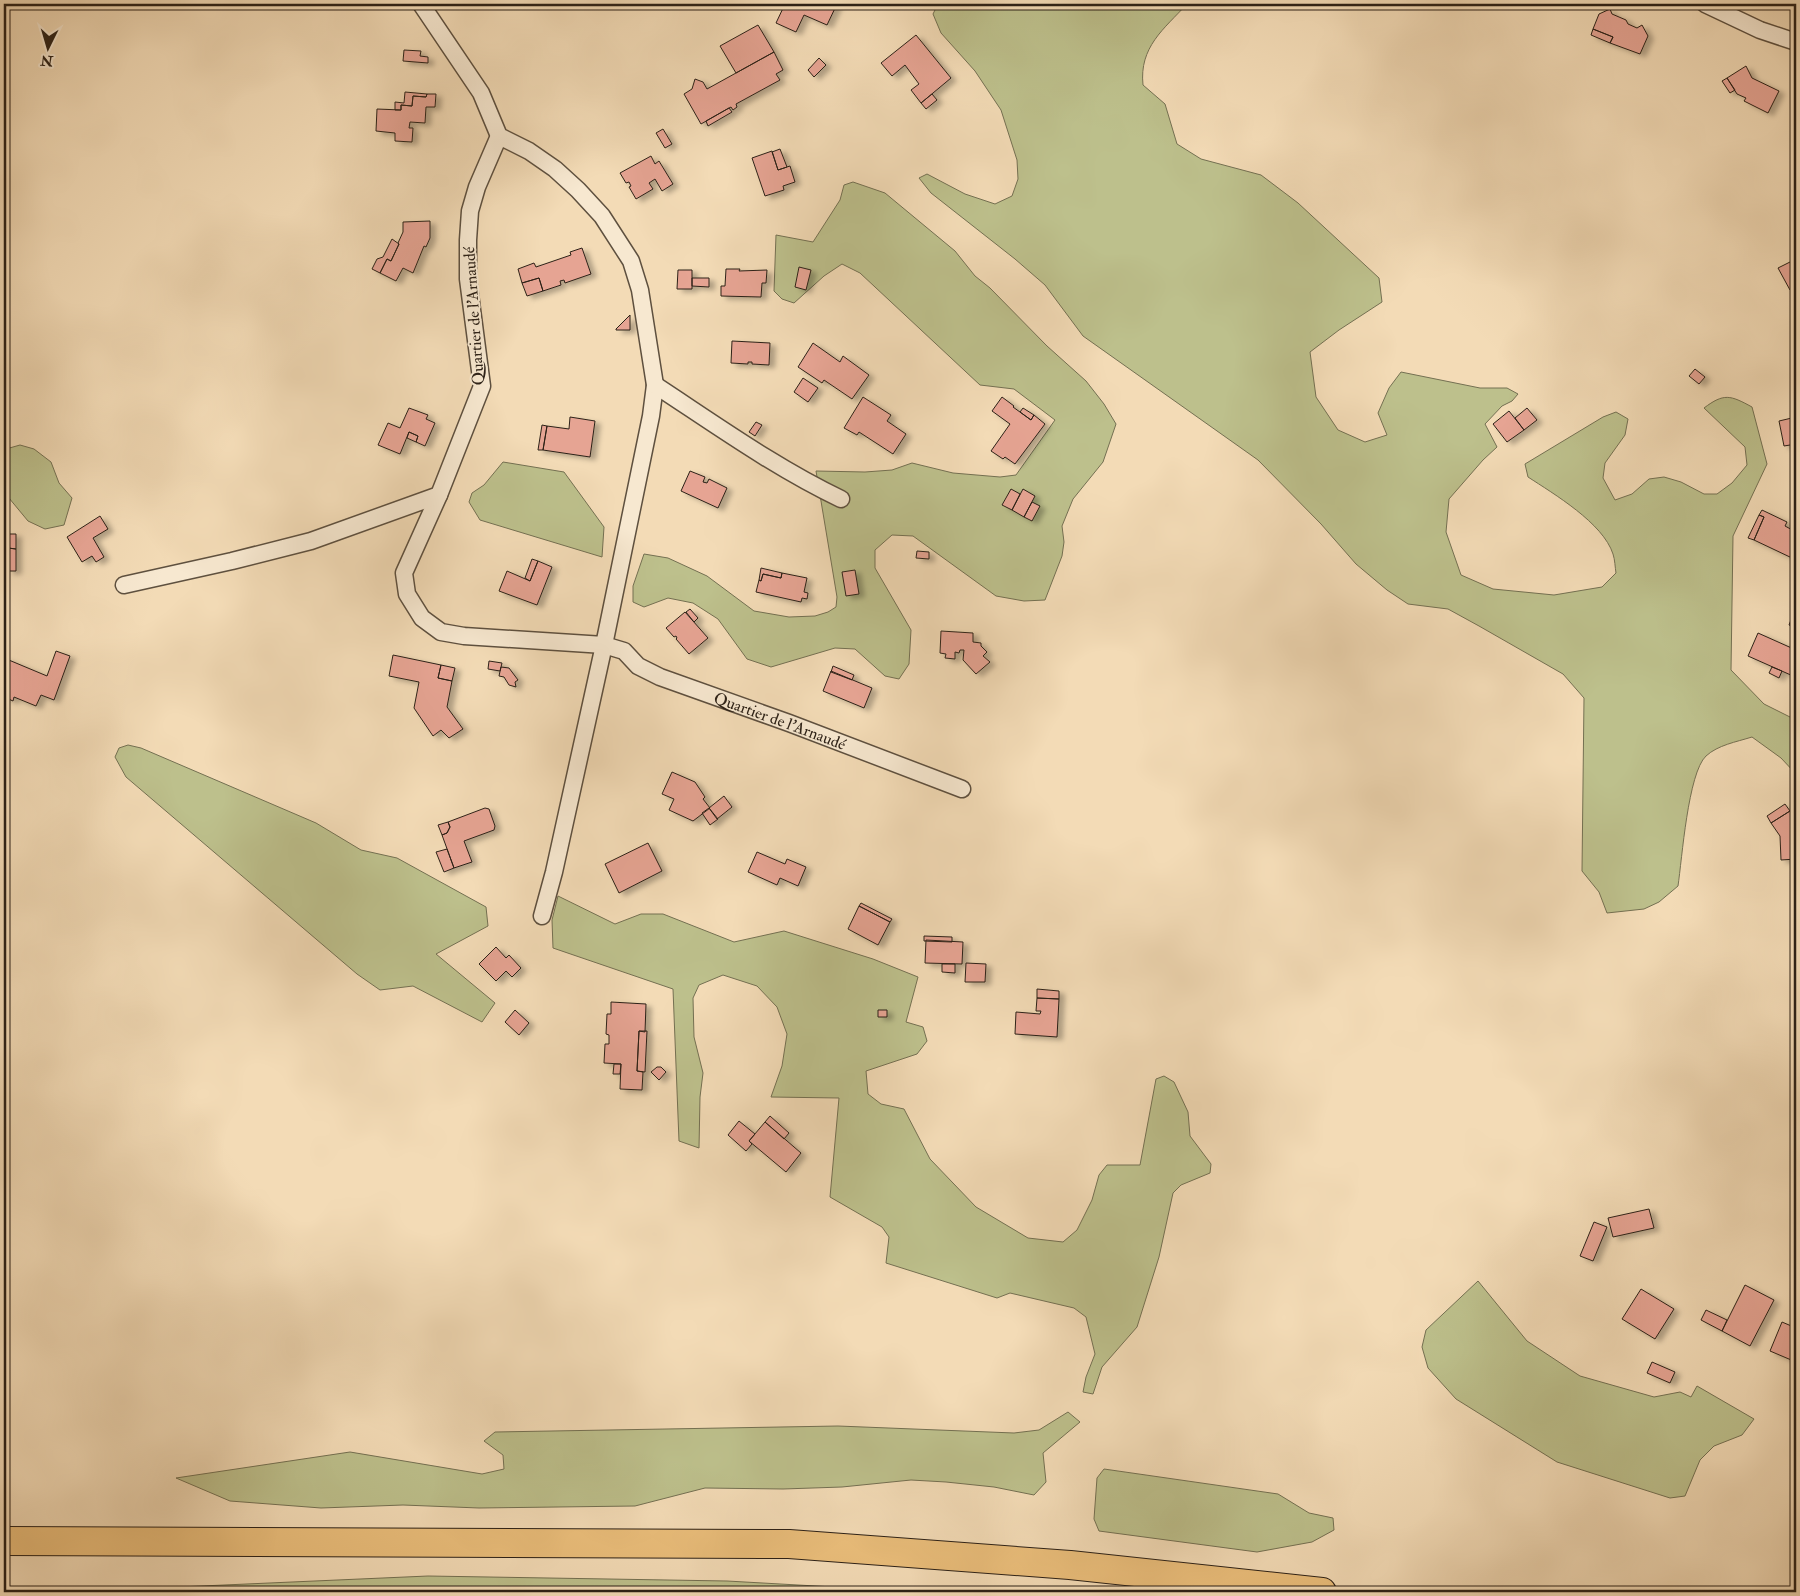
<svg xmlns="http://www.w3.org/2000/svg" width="1800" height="1596" viewBox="0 0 1800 1596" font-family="'IM FELL Double Pica',serif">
	<defs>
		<filter id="shadow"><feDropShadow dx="5.5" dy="3" stdDeviation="2.5" flood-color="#0004"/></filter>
	</defs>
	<rect width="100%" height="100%" fill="#f3dbb6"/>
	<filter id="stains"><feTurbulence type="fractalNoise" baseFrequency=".004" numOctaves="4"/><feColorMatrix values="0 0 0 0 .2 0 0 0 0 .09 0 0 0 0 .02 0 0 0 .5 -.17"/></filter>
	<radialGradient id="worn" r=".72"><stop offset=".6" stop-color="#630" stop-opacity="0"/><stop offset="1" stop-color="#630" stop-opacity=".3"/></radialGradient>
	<path fill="#bdc08c" stroke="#747052" d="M 938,4 L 1187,4 C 1164,29 1139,47 1143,85 L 1165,104 L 1177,144 L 1201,159 L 1261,175 L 1298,203 L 1379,278 L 1382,302 L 1339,330 L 1310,352 L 1316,397 L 1338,430 L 1365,442 L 1387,435 L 1378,413 L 1389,388 L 1401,372 L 1480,388 L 1507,388 L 1518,394 L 1512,401 L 1502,406 L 1485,424 L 1497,447 L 1483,460 L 1449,499 L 1446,532 L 1461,575 L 1493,589 L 1554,595 L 1602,587 L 1616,573 C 1615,567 1615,560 1613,554 C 1603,523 1554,494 1528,477 L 1525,464 L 1603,417 L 1616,412 L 1628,419 L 1625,435 L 1605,463 L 1603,478 L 1615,500 L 1632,494 L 1649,479 L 1664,477 L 1681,482 L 1704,494 L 1717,494 L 1732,483 L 1747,465 L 1745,447 L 1704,408 C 1724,393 1730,395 1752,407 L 1767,464 L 1733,536 L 1731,670 L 1764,704 L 1796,720 L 1796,774 L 1781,758 L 1752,737 C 1736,742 1718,745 1706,756 C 1688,773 1682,859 1678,886 L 1659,902 L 1644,909 L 1607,913 L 1599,892 L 1582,871 L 1584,698 L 1563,674 L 1479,626 L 1448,609 L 1408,604 L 1387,590 L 1356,564 L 1321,524 L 1258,460 L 1083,336 L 1045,285 L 1015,259 L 931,193 L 919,178 L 927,174 L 965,194 L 995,204 L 1012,196 L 1018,179 L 1017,160 L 1001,110 L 975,71 L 941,33 L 933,14 Z
		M 853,182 L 885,193 L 955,251 L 975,276 L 990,288 L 1047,346 L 1086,381 L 1104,404 L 1116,424 L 1103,462 L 1073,499 L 1062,526 L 1064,542 L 1062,556 L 1045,600 L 1024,601 L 996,596 L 913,536 L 892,535 L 875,550 L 875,568 L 911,630 L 909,664 L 899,679 L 885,676 L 855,649 L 835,648 L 771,667 L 747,659 L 718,619 L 693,603 L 668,598 L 644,607 L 633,602 L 633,586 L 644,554 L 668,558 L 707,576 L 754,611 L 789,617 L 815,616 L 828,612 L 836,607 L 837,597 L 816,471 L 865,472 L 892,470 L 912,463 L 953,473 L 1000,477 L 1016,475 L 1055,420 L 1014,389 L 980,385 L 860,273 L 842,264 L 824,276 L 794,303 L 782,299 L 774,291 L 776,235 L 813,242 L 840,200 L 844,185 Z
		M 20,445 L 34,449 L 51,462 L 59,483 L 72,498 L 64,525 L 45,529 L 28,521 L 4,492 L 4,452 L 6,449 Z
		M 503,462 L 564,472 L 604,527 L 602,557 L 480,520 L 469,502 L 472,493 L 484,485 Z
		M 128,745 L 141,748 L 316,823 L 361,850 L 397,858 L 486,907 L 488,926 L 436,954 L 495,1003 L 482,1022 L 413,986 L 380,990 L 357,974 L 126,777 L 115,757 L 119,748 Z
		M 558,896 L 615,924 L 641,914 L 663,914 L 734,942 L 784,931 L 873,959 L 918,977 L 906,1022 L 923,1027 L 927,1041 L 917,1054 L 866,1071 L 868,1094 L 881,1104 L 904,1109 L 930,1159 L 976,1207 L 1028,1238 L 1063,1242 L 1077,1230 L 1092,1200 L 1099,1175 L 1107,1165 L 1140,1165 L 1156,1079 L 1164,1076 L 1174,1082 L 1188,1112 L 1190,1136 L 1211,1164 L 1210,1173 L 1181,1185 L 1173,1193 L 1159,1257 L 1137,1327 L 1102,1367 L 1093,1394 L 1083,1392 L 1086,1377 L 1095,1354 L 1086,1317 L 1074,1308 L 1010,1293 L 997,1298 L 886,1263 L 889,1237 L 882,1227 L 830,1197 L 839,1098 L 771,1097 L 782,1066 L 787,1034 L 777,1007 L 757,986 L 723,975 L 699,985 L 693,998 L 694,1037 L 703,1073 L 700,1097 L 699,1148 L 679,1141 L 673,989 L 553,948 L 552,920 Z
		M 1478,1281 L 1527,1341 L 1580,1376 L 1654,1397 L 1680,1392 L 1691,1397 L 1697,1386 L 1754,1419 L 1742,1435 L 1714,1446 L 1700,1460 L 1685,1496 L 1670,1498 L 1557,1462 L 1456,1399 L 1428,1368 L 1422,1347 L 1426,1330 Z
		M 1068,1412 L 1080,1422 L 1043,1453 L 1046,1482 L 1034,1495 L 994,1487 L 946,1482 L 911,1480 L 842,1487 L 783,1489 L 705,1488 L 635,1506 L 479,1508 L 403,1505 L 321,1508 L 230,1501 L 176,1478 L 350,1452 L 482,1474 L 504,1469 L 503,1455 L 484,1441 L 495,1432 L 838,1426 L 1014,1433 L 1039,1430 Z
		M 1104,1469 L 1278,1494 L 1309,1513 L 1333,1518 L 1334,1530 L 1312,1542 L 1257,1552 L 1099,1531 L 1094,1519 L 1097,1478 Z
		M 428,1576 L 727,1581 L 922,1592 L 4,1592 L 4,1590 L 111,1590 Z"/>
	<path fill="#e6a493" stroke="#2c2117" filter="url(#shadow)" d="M 785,4 L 837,4 L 827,25 L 804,15 L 796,32 L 776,23 Z
		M 1610,9 L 1612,14 L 1626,20 L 1628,24 L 1637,28 L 1642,25 L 1648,36 L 1640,54 L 1610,43 L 1613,37 L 1593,29 L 1599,14 Z
		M 758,25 L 774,52 L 736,73 L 720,46 Z
		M 1593,29 L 1613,37 L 1610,43 L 1591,35 Z
		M 916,35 L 951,78 L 921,103 L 911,90 L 919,84 L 905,65 L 892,76 L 881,63 Z
		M 404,50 L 421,51 L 420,56 L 428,57 L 428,63 L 403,61 Z
		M 774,52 L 783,70 L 776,74 L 780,80 L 736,104 L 737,107 L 733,110 L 731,107 L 729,108 L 701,124 L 684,94 L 692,89 L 695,79 L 703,82 L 707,89 Z
		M 819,58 L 826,65 L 814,77 L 808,70 Z
		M 1746,66 L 1752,78 L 1779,91 L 1768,113 L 1744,101 L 1746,98 L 1737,94 L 1727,78 Z
		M 1727,78 L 1735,90 L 1730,93 L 1722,81 Z
		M 405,92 L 427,94 L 426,97 L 413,96 L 412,106 L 401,105 L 401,110 L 395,110 L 395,102 L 404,103 Z
		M 427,94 L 436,94 L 435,107 L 426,107 L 425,123 L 410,122 L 409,128 L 413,128 L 412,142 L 395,141 L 395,133 L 376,131 L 377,109 L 401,110 L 401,105 L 412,106 L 413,96 L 426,97 Z
		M 932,94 L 937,100 L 926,109 L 921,103 Z
		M 729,108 L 732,112 L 708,126 L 706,121 Z
		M 663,129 L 672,144 L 665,148 L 656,133 Z
		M 780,149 L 787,167 L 778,170 L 772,152 Z
		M 772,151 L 778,170 L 790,166 L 795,182 L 783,186 L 784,190 L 765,196 L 752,158 Z
		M 651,156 L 655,164 L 659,161 L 673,184 L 662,191 L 655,179 L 649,183 L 653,189 L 636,199 L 629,187 L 631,186 L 629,182 L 626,183 L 620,173 Z
		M 430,221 L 430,238 L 426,247 L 424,246 L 413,273 L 403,268 L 396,281 L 380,273 L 387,259 L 391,261 L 399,244 L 398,243 L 403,232 L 403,222 Z
		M 392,239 L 399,244 L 391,261 L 387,259 L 380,273 L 372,269 L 377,259 L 383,257 Z
		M 582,248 L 591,274 L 565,283 L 564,280 L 560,281 L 561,285 L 543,291 L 539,278 L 522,283 L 518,269 L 534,263 L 536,267 L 571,255 L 570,252 Z
		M 1796,259 L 1796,286 L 1790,290 L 1778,268 Z
		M 799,267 L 811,270 L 806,290 L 795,287 Z
		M 726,269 L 740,269 L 739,271 L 767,270 L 766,283 L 762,283 L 761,297 L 721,296 L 721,286 L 725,286 Z
		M 678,270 L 692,270 L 692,289 L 677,289 Z
		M 539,278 L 543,291 L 527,296 L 522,283 Z
		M 692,278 L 709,278 L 709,287 L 692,286 Z
		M 630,315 L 630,330 L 616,330 L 616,329 Z
		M 732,341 L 770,343 L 769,365 L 752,364 L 752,362 L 748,362 L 748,364 L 731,363 Z
		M 813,343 L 840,362 L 843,356 L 869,375 L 852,399 L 824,380 L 822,383 L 798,367 Z
		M 1695,369 L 1705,377 L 1699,384 L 1689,376 Z
		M 803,378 L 818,388 L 808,402 L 794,392 Z
		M 863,397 L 891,415 L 887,421 L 906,434 L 893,454 L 859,432 L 857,435 L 844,428 Z
		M 1002,397 L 1014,406 L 1013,407 L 1031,420 L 1034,415 L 1045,424 L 1015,464 L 1005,457 L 1003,459 L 991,451 L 1010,424 L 992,411 Z
		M 409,408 L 428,415 L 426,419 L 435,423 L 425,446 L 416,442 L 418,436 L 409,432 L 400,454 L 378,445 L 388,423 L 400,428 Z
		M 1023,408 L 1034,415 L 1031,420 L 1020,412 Z
		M 1527,408 L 1537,420 L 1524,430 L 1515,418 Z
		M 1509,411 L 1524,430 L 1507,442 L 1493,424 Z
		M 570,417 L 595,421 L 590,457 L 543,450 L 547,426 L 569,429 Z
		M 1796,417 L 1796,444 L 1784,446 L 1779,421 Z
		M 756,422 L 762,425 L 755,436 L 749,432 Z
		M 542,425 L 547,426 L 543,450 L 538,450 Z
		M 409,432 L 418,436 L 416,442 L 407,438 Z
		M 690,471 L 705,477 L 703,482 L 707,483 L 709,479 L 727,488 L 718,508 L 681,491 Z
		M 1011,489 L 1020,494 L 1012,510 L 1002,505 Z
		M 1023,489 L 1035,496 L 1024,517 L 1012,510 Z
		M 1032,502 L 1040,506 L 1032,521 L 1024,517 Z
		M 1762,510 L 1787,522 L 1785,526 L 1796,532 L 1796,548 L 1792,558 L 1754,540 L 1764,517 L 1759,515 Z
		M 1759,515 L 1764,517 L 1754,540 L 1748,538 Z
		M 100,516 L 108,529 L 93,538 L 104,557 L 96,562 L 92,556 L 82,562 L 67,537 Z
		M 8,534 L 16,534 L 16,549 L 8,548 Z
		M 8,548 L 16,549 L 16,571 L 8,571 Z
		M 917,551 L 929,552 L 929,559 L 916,558 Z
		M 532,559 L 538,561 L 530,581 L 525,578 Z
		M 538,561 L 552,567 L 537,605 L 499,591 L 507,571 L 530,581 Z
		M 761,568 L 782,573 L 781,578 L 763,574 L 761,581 L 759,580 Z
		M 855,570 L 859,594 L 846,596 L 842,572 Z
		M 782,573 L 807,578 L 804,592 L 808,593 L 807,599 L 802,598 L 801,602 L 756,592 L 759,580 L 761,581 L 763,574 L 781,578 Z
		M 1796,607 L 1796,628 L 1789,625 Z
		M 690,609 L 698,618 L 694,622 L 686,612 Z
		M 685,612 L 708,638 L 689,654 L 676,639 L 677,638 L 676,636 L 674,637 L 666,628 Z
		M 941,631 L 973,633 L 973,642 L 981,643 L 981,646 L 987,652 L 983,656 L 990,662 L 976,674 L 963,660 L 964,650 L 960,650 L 959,653 L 955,652 L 955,659 L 945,658 L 946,654 L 940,653 Z
		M 1758,633 L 1796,650 L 1796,668 L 1793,676 L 1748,656 Z
		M 56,651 L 70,656 L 54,700 L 41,695 L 36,706 L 14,697 L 13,701 L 4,697 L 4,658 L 47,676 Z
		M 393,655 L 441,665 L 438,678 L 452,681 L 447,707 L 463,729 L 449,738 L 441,730 L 433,736 L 414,708 L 419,682 L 389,676 Z
		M 489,661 L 502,663 L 500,671 L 488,669 Z
		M 441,665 L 455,668 L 452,681 L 438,678 Z
		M 833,666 L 854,675 L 852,680 L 831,672 Z
		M 501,667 L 509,668 L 518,680 L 515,682 L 516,687 L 509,685 L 504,677 L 499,676 Z
		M 1772,667 L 1782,671 L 1779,678 L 1769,673 Z
		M 831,671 L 872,688 L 864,708 L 823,691 Z
		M 672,772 L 695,782 L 705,797 L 703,799 L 710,808 L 693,821 L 669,810 L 674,799 L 662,794 Z
		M 724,796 L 732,807 L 717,819 L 709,808 Z
		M 1785,804 L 1790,811 L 1771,823 L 1767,816 Z
		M 485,808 L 489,809 L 495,826 L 494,830 L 464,841 L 472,862 L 454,868 L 442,835 L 447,833 L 450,827 L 448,822 Z
		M 709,808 L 718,819 L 710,825 L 702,813 Z
		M 1790,811 L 1796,821 L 1796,859 L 1781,860 L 1780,836 L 1771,823 Z
		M 448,822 L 450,827 L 447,833 L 442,835 L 438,825 Z
		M 648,843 L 662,871 L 619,893 L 605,864 Z
		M 447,849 L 454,868 L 444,872 L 436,852 Z
		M 757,852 L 785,864 L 787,859 L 806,867 L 798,886 L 780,878 L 777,885 L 748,872 Z
		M 861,903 L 892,919 L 890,922 L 859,906 Z
		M 859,906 L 890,922 L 878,945 L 848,929 Z
		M 924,936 L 952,937 L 952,942 L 924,941 Z
		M 926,940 L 963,942 L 962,964 L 925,963 Z
		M 496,947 L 506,958 L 509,955 L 521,968 L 512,977 L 506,971 L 496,981 L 479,964 Z
		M 966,963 L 986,964 L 985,982 L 965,982 Z
		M 942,964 L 955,964 L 955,973 L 942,972 Z
		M 1037,989 L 1059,991 L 1059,999 L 1037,998 Z
		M 1037,998 L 1059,999 L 1057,1037 L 1015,1034 L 1016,1012 L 1040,1014 L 1041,1011 L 1036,1011 Z
		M 611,1002 L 646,1004 L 645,1032 L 639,1031 L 637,1071 L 643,1072 L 642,1090 L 620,1089 L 621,1064 L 604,1063 L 605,1044 L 609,1044 L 609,1035 L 606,1034 L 607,1014 L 611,1014 Z
		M 515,1010 L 529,1023 L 519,1035 L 505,1022 Z
		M 878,1010 L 887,1010 L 887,1017 L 878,1017 Z
		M 639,1031 L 647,1031 L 645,1072 L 637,1071 Z
		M 614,1064 L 621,1064 L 620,1074 L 613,1074 Z
		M 657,1067 L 661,1067 L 666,1072 L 659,1080 L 651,1072 Z
		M 770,1116 L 789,1133 L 784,1139 L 765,1122 Z
		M 739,1121 L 755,1134 L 749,1141 L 752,1144 L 746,1151 L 728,1135 Z
		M 765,1122 L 801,1153 L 786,1172 L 749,1141 Z
		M 1649,1209 L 1654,1228 L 1613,1237 L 1608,1218 Z
		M 1594,1222 L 1607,1227 L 1593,1261 L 1580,1256 Z
		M 1745,1285 L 1774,1300 L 1750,1346 L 1722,1331 Z
		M 1641,1289 L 1674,1309 L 1655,1339 L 1622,1319 Z
		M 1706,1310 L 1727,1320 L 1722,1331 L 1701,1320 Z
		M 1782,1322 L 1796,1328 L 1796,1362 L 1770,1351 Z
		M 1652,1362 L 1675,1372 L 1670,1383 L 1647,1373 Z"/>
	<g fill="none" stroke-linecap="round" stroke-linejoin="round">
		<g stroke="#5e503f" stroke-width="19">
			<g id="street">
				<path d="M 421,4 L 481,93 L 499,136 L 529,151 L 555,169 L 578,190 L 602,216 L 631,261 L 640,290 L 655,385 L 651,416 L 604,645 L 554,872 L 542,916"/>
				<path d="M 1705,4 L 1760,30 L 1796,42"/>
				<path d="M 655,385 C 716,425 776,468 841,499"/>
				<path id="s1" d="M 439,495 L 404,573 L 407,594 L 422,618 L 441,632 L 464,636 L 604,645 L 624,651 L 638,666 L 660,677 L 789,723 L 962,789"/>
				<path d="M 124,585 L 232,561 L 311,541 L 439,495 L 482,386 L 468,279 L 468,240 L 470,211 L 477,187 L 499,136"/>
			</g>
		</g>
		<g stroke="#2c2117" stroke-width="30">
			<path id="highway" d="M 4,1541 L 789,1544 L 1070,1565 L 1322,1592"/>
		</g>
		<use href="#street" stroke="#f7e8d0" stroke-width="16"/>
		<use href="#highway" stroke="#eabe7b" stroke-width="28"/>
	</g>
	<g text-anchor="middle" stroke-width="4" stroke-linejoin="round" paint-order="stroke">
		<g font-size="16" fill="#2c2117" stroke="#f7e8d0">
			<text transform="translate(473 316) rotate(-94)" y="6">Quartier de l'Arnaudé</text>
			<text dy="6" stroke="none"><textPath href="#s1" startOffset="516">Quartier de l'Arnaudé</textPath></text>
		</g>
	</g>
	<rect width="1800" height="1596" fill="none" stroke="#f3dbb6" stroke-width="20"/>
	<rect x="5" y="5" width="1790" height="1586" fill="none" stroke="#2c2117" stroke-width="2.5"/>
	<rect x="10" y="10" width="1780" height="1576" fill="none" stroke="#2c2117"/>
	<g transform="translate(48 48) rotate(185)" stroke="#f7e8d0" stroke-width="4" paint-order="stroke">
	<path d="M0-4L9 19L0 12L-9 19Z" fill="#2c2117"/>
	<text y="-8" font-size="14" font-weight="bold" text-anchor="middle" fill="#2c2117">N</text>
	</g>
	<rect width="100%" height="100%" filter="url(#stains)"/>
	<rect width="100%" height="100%" fill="url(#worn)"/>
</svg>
